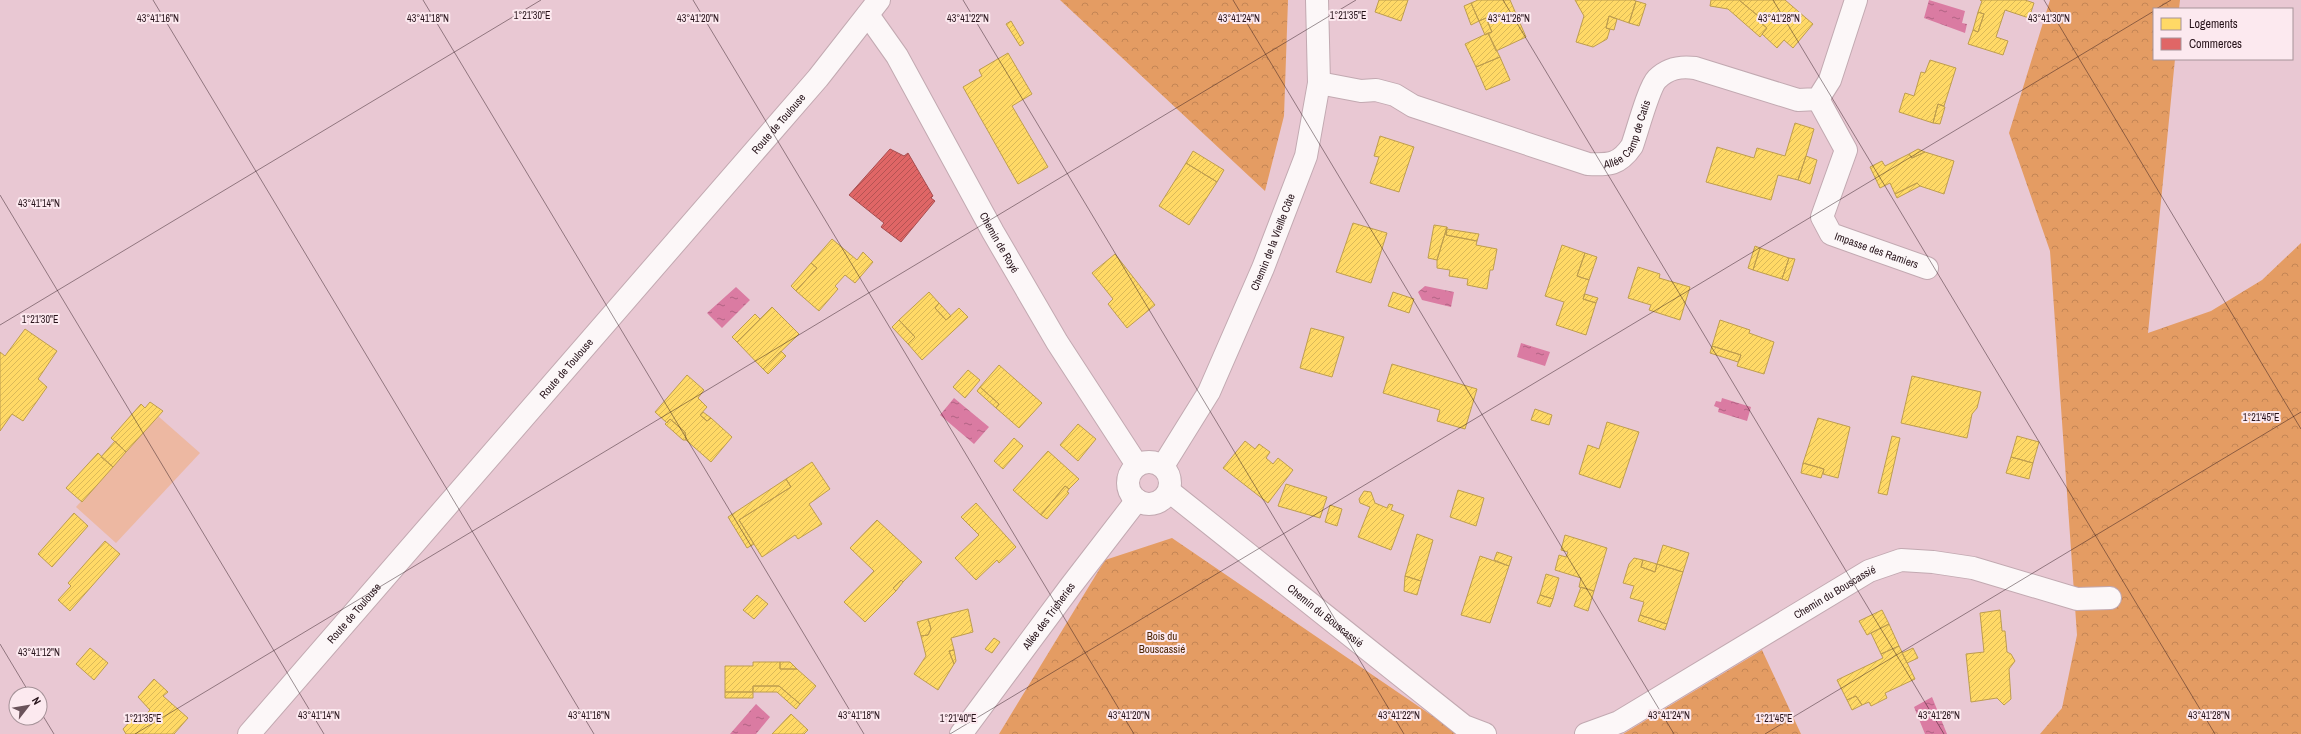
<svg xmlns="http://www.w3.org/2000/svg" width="2301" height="734" viewBox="0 0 2301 734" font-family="'Archivo Narrow',sans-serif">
	<defs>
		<pattern id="forest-crowns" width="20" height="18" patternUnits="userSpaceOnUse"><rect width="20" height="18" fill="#e49c63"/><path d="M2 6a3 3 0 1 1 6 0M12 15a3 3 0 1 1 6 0" fill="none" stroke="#c38555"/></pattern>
		<pattern id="water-ripples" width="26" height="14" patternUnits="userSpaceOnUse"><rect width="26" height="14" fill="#da7ba2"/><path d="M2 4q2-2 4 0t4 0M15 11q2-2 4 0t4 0" fill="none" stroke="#b16383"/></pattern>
		<pattern id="homes-hatch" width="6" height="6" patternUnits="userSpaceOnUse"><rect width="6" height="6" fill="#ffd966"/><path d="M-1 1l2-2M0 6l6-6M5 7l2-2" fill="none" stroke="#dab958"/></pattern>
		<pattern id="shops-hatch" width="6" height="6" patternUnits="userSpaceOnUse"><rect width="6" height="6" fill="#e06666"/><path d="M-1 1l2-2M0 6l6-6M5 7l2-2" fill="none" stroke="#b55353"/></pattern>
	</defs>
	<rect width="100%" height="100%" fill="#e9c8d3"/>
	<path fill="url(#forest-crowns)" d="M 1060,0 L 1288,0 L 1284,116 L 1265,191 Z
		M 2050,0 L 2180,0 L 2179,9 L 2154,9 L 2154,59 L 2175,59 L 2148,333 L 2211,311 L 2262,280 L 2301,243 L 2301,734 L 2040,734 L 2062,708 L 2077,635 L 2050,251 L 2009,133 Z
		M 1172,538 L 1459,734 L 999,734 L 1105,560 Z
		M 1762,650 L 1801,734 L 1623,734 Z"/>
	<path fill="#edb8a2" d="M 158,416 L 200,453 L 116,543 L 76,507 Z"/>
	<path fill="url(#water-ripples)" d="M 1929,0 L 1965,11 L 1962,23 L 1967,24 L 1965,33 L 1924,18 Z
		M 1425,286 L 1454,292 L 1451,307 L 1422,300 L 1418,292 Z
		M 736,287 L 750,300 L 722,328 L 707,313 Z
		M 1521,343 L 1550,352 L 1545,366 L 1517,357 Z
		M 954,398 L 989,427 L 974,444 L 940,415 Z
		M 1722,398 L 1751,407 L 1747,421 L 1718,412 L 1719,408 L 1714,406 L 1716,401 L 1721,402 Z
		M 1932,697 L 1947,734 L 1925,734 L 1914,707 Z
		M 756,704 L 770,717 L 756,734 L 730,734 Z"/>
	<path fill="url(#homes-hatch)" stroke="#be9d4f" d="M 1379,0 L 1408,0 L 1401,21 L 1375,12 Z
		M 1478,0 L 1510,0 L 1526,37 L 1496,51 L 1488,33 L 1492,32 L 1486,18 L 1479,21 L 1471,3 Z
		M 1575,0 L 1633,0 L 1636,1 L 1629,23 L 1609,16 L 1606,28 L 1610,29 L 1607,39 L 1593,47 L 1576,42 L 1584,16 Z
		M 1711,0 L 1739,0 L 1763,20 L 1761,23 L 1767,28 L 1760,37 L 1728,9 L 1710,6 Z
		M 1739,0 L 1785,0 L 1813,24 L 1793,48 L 1784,40 L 1777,48 L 1762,34 L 1767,28 L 1761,23 L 1763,20 Z
		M 1980,0 L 2025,0 L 2034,3 L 2029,18 L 2005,10 L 1996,37 L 2008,41 L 2003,55 L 1968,44 L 1973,30 L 1978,32 L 1984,14 L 1978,12 L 1982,1 Z
		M 1636,1 L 1646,4 L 1639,26 L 1629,23 Z
		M 1471,3 L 1479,21 L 1471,25 L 1464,6 Z
		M 1978,12 L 1984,14 L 1978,32 L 1973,30 Z
		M 1609,16 L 1617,19 L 1614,30 L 1606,28 Z
		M 1486,18 L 1492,32 L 1485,35 L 1479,21 Z
		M 1011,21 L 1024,43 L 1020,46 L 1006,24 Z
		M 1488,33 L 1500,57 L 1476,67 L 1465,44 Z
		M 1008,53 L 1032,94 L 1012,106 L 1048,167 L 1018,184 L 963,87 L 982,76 L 979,70 Z
		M 1500,57 L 1510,80 L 1486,90 L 1476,67 Z
		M 1930,60 L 1956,68 L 1944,106 L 1938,104 L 1933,123 L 1899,112 L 1905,93 L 1914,96 L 1921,72 L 1925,73 Z
		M 1938,104 L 1945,107 L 1940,124 L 1933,123 Z
		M 1795,123 L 1814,129 L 1806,156 L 1798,180 L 1778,175 L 1771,200 L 1706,182 L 1717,147 L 1754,158 L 1757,148 L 1785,156 Z
		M 1380,136 L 1414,147 L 1399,192 L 1370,183 L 1379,157 L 1374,156 Z
		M 1918,149 L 1925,152 L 1912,158 L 1909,154 Z
		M 1193,151 L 1224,170 L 1217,182 L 1186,163 Z
		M 1925,152 L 1954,161 L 1944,194 L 1920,186 L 1917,183 L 1895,194 L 1890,183 L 1880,188 L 1870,167 L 1882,161 L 1885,166 L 1909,154 L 1912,158 Z
		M 1806,156 L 1817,160 L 1810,184 L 1798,180 Z
		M 1186,163 L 1217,182 L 1189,225 L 1159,206 Z
		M 1917,183 L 1920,186 L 1897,198 L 1895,194 Z
		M 1353,223 L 1387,233 L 1371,283 L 1336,272 Z
		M 1434,225 L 1447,227 L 1437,260 L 1428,258 Z
		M 1447,227 L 1446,235 L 1477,241 L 1476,245 L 1497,249 L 1493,270 L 1490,270 L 1487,289 L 1467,285 L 1468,279 L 1449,276 L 1450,270 L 1437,268 L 1437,260 Z
		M 1447,229 L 1479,234 L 1477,241 L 1446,235 Z
		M 832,239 L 857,260 L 863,252 L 873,262 L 855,283 L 845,275 L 835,286 L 838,289 L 819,311 L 796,291 L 817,268 L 811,263 Z
		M 1562,245 L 1585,253 L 1577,276 L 1589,280 L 1583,299 L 1596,303 L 1586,335 L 1556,325 L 1564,302 L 1545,296 Z
		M 1755,246 L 1760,248 L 1753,270 L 1748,268 Z
		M 1760,248 L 1789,258 L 1782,279 L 1753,270 Z
		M 1585,253 L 1597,257 L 1589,280 L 1577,276 Z
		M 1115,254 L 1155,305 L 1127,328 L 1108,304 L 1113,299 L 1092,273 Z
		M 1789,258 L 1795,259 L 1788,281 L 1782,279 Z
		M 811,263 L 817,268 L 796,291 L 791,286 Z
		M 1638,267 L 1660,274 L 1659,278 L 1690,287 L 1680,320 L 1649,310 L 1651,305 L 1628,298 Z
		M 929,292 L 939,303 L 935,308 L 946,320 L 959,308 L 968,317 L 922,360 L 908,344 L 915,337 L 899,320 Z
		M 1393,292 L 1414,299 L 1409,313 L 1388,306 Z
		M 1585,294 L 1598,298 L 1596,303 L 1583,299 Z
		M 939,303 L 951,316 L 946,320 L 935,308 Z
		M 772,307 L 799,334 L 763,369 L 737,342 Z
		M 755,314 L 760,319 L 737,342 L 732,337 Z
		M 899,320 L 915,337 L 908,344 L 892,327 Z
		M 1720,320 L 1750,330 L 1749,333 L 1774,342 L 1764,374 L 1737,366 L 1741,355 L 1712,346 Z
		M 1311,328 L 1344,337 L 1332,377 L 1300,368 Z
		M 25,329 L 57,351 L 38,379 L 47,387 L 23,421 L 12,414 L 0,431 L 0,352 L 5,356 Z
		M 1712,346 L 1741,355 L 1738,362 L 1710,353 Z
		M 781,351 L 786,356 L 768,374 L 763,369 Z
		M 1392,364 L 1477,389 L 1465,429 L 1437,421 L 1440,410 L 1383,393 Z
		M 999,365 L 1042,403 L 1019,428 L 996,408 L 999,404 L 980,387 Z
		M 968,370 L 980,380 L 965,398 L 953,387 Z
		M 687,375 L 704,390 L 698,398 L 707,407 L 700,415 L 707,421 L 711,418 L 732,437 L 711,462 L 686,440 L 685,432 L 670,419 L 667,423 L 655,412 Z
		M 1912,376 L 1981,392 L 1977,408 L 1972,414 L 1967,438 L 1901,423 Z
		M 980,387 L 999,404 L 996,408 L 977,391 Z
		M 150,402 L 163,411 L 126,452 L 111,438 L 141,404 L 145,408 Z
		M 1535,409 L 1552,415 L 1549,425 L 1531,420 Z
		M 703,412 L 711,418 L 707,421 L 700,415 Z
		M 1818,418 L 1850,427 L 1838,478 L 1823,474 L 1824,469 L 1803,463 Z
		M 670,419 L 685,432 L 686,440 L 683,440 L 665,424 Z
		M 1607,422 L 1639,432 L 1620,488 L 1579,474 L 1588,445 L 1599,449 Z
		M 1078,424 L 1096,439 L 1078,461 L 1060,445 Z
		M 1892,436 L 1900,438 L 1887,495 L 1878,493 Z
		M 2017,436 L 2039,442 L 2033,463 L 2011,457 Z
		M 1014,438 L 1023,446 L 1003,469 L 994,461 Z
		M 115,441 L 126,452 L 113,467 L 101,457 Z
		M 1245,441 L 1255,449 L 1259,444 L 1270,452 L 1266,458 L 1273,464 L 1278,458 L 1293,470 L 1268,503 L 1223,468 Z
		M 1048,451 L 1079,479 L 1069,489 L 1065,486 L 1041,515 L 1013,490 Z
		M 98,453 L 113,467 L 82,502 L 66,488 Z
		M 2011,457 L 2033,463 L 2029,479 L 2006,473 Z
		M 812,462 L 830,489 L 809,504 L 822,524 L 798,539 L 795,535 L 762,557 L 739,520 L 791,487 L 786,479 Z
		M 1803,463 L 1824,469 L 1821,478 L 1801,473 Z
		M 786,479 L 791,487 L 739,520 L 754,544 L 747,548 L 728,517 Z
		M 1286,484 L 1327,497 L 1320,518 L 1278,506 Z
		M 1065,486 L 1069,489 L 1067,492 L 1069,493 L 1047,519 L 1041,515 Z
		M 1458,490 L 1484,498 L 1476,526 L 1450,517 Z
		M 1364,491 L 1371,492 L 1375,503 L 1387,508 L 1389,504 L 1393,505 L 1391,510 L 1404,515 L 1391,550 L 1358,537 L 1370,507 L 1360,503 L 1359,499 Z
		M 976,503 L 1016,547 L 999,563 L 997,560 L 976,580 L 955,558 L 979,535 L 961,517 Z
		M 1330,505 L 1342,509 L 1337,526 L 1325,522 Z
		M 74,513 L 88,526 L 52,567 L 38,554 Z
		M 877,520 L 922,562 L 903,582 L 901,580 L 893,588 L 896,591 L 865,622 L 844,602 L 874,571 L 850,548 Z
		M 1417,534 L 1433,540 L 1421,581 L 1405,576 Z
		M 1565,535 L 1607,548 L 1594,591 L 1579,587 L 1581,578 L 1555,570 L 1559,555 L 1566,557 L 1568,552 L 1561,550 Z
		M 105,541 L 120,554 L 70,611 L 58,600 L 71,586 L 68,583 Z
		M 1663,545 L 1689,553 L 1683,572 L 1657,564 Z
		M 1497,552 L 1512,557 L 1509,566 L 1494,560 Z
		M 1480,556 L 1509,566 L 1490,623 L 1461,615 Z
		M 1634,558 L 1643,560 L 1641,567 L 1655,572 L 1657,564 L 1683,572 L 1667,624 L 1640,615 L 1644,602 L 1630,598 L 1634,586 L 1623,583 L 1629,564 Z
		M 1643,560 L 1657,564 L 1655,572 L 1641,567 Z
		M 1546,574 L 1559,578 L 1553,599 L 1540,595 Z
		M 1405,576 L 1421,581 L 1417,595 L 1404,591 Z
		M 901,580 L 903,582 L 896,591 L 893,588 Z
		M 1581,587 L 1594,591 L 1588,611 L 1574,606 Z
		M 757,595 L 768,604 L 754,619 L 743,610 Z
		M 1540,595 L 1553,599 L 1550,607 L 1537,603 Z
		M 968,609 L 973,632 L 951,638 L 954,650 L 949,651 L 954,664 L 938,690 L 914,674 L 926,656 L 921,636 L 928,635 L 931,629 L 928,619 Z
		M 1882,610 L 1889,624 L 1867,635 L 1859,621 Z
		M 2000,610 L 2002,631 L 2005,631 L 2007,652 L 2011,654 L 2015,661 L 2009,669 L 2011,699 L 2004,705 L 1997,698 L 1971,702 L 1966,654 L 1984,652 L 1980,613 Z
		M 1640,615 L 1667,624 L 1665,630 L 1638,621 Z
		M 928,619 L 931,629 L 928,635 L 921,636 L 917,622 Z
		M 1889,624 L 1899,646 L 1881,654 L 1871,633 Z
		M 994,638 L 1000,642 L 992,653 L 985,649 Z
		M 1899,646 L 1915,679 L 1885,693 L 1887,698 L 1871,706 L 1869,702 L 1862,705 L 1856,696 L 1847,700 L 1837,680 L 1883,658 L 1881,654 Z
		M 90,648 L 108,663 L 94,680 L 76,664 Z
		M 1913,648 L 1918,658 L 1907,663 L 1902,653 Z
		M 954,650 L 956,661 L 954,664 L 949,651 Z
		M 753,662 L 780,662 L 780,669 L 797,669 L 816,686 L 800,704 L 779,686 L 753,686 L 753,692 L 725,692 L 725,666 L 753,666 Z
		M 780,662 L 790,662 L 797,669 L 780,669 Z
		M 154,679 L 168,692 L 163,696 L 188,718 L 174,734 L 126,734 L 123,729 L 133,718 L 139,722 L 150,710 L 138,697 Z
		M 753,686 L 779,686 L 800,704 L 796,709 L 777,692 L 753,692 Z
		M 725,692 L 753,692 L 753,698 L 725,698 Z
		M 1856,696 L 1862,705 L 1852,710 L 1847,700 Z
		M 791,714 L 808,730 L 804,734 L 772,734 Z"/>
	<path fill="url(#shops-hatch)" stroke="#a84d4f" d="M 890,149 L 904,156 L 908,153 L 933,196 L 931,198 L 935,201 L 901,242 L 881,227 L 884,223 L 849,195 Z"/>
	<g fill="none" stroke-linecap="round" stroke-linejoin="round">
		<g stroke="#c2a9b1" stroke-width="24">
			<g id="minor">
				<path id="s1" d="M 868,15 L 897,56 L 993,232 L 1057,342 L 1137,465"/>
				<path id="s2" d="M 1319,83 L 1361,91 L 1376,90 L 1395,95 L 1413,106 L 1588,164 C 1609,165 1619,165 1632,146 C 1637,132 1649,87 1657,79 C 1668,68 1680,66 1695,68 L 1798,100 L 1818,99 L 1830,80 L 1856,0"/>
				<path id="s3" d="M 1818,99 L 1846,150 L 1822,217 L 1831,234 L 1927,268"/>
				<circle cx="1149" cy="483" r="21"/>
				<path id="s4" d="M 1163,466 L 1209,392 L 1263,268 L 1306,156 L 1319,83 L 1317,0"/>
				<path id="s5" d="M 1169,491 L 1464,726 L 1485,734"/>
				<path id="s6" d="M 961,734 L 1070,587 L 1137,500"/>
				<path id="s7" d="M 1586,734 L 1619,722 L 1869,571 L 1901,560 L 1933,562 L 1973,568 L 2077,599 L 2110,598"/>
			</g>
		</g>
		<g stroke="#c2a9b1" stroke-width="24">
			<g id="secondary">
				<path id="s8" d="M 249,734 L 818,78 L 879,0"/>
			</g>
		</g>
		<use href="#minor" stroke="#fcf7f8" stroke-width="22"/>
		<use href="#secondary" stroke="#fcf7f8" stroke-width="22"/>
	</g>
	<path fill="none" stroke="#261219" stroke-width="1" stroke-opacity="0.45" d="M 153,0 L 594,734M 423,0 L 864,734M 693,0 L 1134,734M 963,0 L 1404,734M 1233,0 L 1674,734M 1503,0 L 1944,734M 1773,0 L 2215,734M 2044,0 L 2301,429M 2156,9 L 2171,0M 0,195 L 324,734M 0,325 L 541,0M 0,644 L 30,694M 40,711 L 54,734M 135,734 L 1356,0M 950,734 L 2154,11M 1765,734 L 2301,412"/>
	<g text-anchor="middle" stroke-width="4" stroke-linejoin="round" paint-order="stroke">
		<g font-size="11" fill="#261219" stroke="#fce9ef">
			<text dy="4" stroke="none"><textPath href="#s8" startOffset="808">Route de Toulouse</textPath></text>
			<text dy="4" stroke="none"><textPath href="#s2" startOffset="340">Allée Camp de Catis</textPath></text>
			<text dy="4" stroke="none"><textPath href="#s1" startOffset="263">Chemin de Royé</textPath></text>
			<text dy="4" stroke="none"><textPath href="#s4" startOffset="250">Chemin de la Vieille Côte</textPath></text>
			<text dy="4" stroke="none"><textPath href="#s3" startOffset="197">Impasse des Ramiers</textPath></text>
			<text dy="4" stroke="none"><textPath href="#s8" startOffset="484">Route de Toulouse</textPath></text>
			<text dy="4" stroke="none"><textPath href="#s7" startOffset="287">Chemin du Bouscassié</textPath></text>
			<text dy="4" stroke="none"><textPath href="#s8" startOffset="160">Route de Toulouse</textPath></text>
			<text dy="4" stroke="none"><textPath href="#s6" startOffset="147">Allée des Tricheries</textPath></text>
			<text dy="4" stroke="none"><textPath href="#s5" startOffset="200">Chemin du Bouscassié</textPath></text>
		</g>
		<g font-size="11" fill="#4d2400" stroke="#fce9ef">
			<text x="1162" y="640">Bois du<tspan x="1162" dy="13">Bouscassié</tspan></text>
		</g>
	</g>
	<g font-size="10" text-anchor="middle" fill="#261219" stroke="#fce9ef" stroke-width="4" stroke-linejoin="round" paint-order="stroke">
		<text x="532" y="19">1°21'30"E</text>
		<text x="1348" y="19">1°21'35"E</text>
		<text x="158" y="22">43°41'16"N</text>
		<text x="428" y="22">43°41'18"N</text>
		<text x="698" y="22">43°41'20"N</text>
		<text x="968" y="22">43°41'22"N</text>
		<text x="1239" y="22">43°41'24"N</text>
		<text x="1509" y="22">43°41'26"N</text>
		<text x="1779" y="22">43°41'28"N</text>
		<text x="2049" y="22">43°41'30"N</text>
		<text x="39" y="207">43°41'14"N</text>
		<text x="40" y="323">1°21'30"E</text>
		<text x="2261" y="421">1°21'45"E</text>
		<text x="39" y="656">43°41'12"N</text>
		<text x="319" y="719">43°41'14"N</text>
		<text x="589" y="719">43°41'16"N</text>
		<text x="859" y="719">43°41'18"N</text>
		<text x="1129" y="719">43°41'20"N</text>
		<text x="1399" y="719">43°41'22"N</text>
		<text x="1669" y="719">43°41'24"N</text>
		<text x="1939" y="719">43°41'26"N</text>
		<text x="2209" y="719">43°41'28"N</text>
		<text x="143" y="722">1°21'35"E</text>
		<text x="958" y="722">1°21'40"E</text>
		<text x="1774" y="722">1°21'45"E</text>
	</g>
	<rect x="2153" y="8" width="140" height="52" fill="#fce9ef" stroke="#a69399"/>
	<rect x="2161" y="18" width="20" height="12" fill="#ffd966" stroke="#a69399"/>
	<text x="2189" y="28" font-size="12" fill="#261219">Logements</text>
	<rect x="2161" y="38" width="20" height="12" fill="#e06666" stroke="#a69399"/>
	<text x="2189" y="48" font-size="12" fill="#261219">Commerces</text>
	<g transform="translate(28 706) rotate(59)"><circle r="19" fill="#fce9ef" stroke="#a69399"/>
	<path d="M0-3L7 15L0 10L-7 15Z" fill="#6a525a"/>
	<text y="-6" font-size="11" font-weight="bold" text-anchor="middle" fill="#261219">N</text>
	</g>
</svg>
